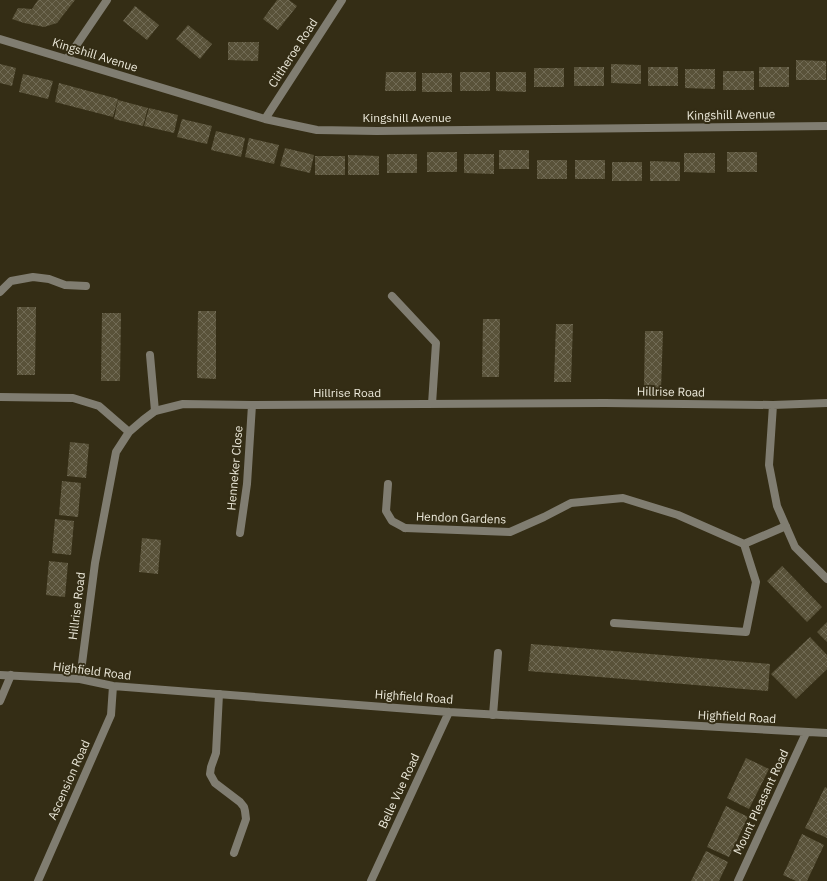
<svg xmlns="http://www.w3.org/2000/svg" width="827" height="881" viewBox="0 0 827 881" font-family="'IBM Plex Sans',sans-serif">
	<defs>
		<pattern id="building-cross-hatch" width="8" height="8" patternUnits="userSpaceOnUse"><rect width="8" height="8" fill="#595239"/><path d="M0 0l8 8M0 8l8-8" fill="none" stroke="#716b55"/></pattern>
	</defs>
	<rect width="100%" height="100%" fill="#342d15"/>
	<path fill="url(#building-cross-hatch)" d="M 38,0 L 75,0 L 57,23 L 44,27 L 24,23 L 12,19 L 18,8 L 32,9 Z
		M 277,0 L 289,0 L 297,6 L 278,30 L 263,19 Z
		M 135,6 L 159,25 L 147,40 L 123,21 Z
		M 188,25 L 212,44 L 200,59 L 176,39 Z
		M 228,42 L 259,42 L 258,61 L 228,60 Z
		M 796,60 L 826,61 L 826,80 L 796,80 Z
		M 0,64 L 16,68 L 12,86 L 0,83 Z
		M 611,64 L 641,65 L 641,84 L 611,83 Z
		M 574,67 L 604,67 L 604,86 L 574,86 Z
		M 648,67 L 678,67 L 678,86 L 648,86 Z
		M 759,67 L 789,67 L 789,87 L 759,87 Z
		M 534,68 L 564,68 L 564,87 L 534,87 Z
		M 685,69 L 715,69 L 715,89 L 685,88 Z
		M 723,71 L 754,71 L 754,90 L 723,90 Z
		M 386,72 L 416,72 L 416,91 L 385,91 Z
		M 460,72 L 490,72 L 490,91 L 460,91 Z
		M 496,72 L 526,72 L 526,92 L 496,91 Z
		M 422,73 L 452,73 L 452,92 L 422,92 Z
		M 23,74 L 53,81 L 48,99 L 19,92 Z
		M 59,83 L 118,99 L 113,117 L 55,102 Z
		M 118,100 L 148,108 L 143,126 L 114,119 Z
		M 149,108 L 178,115 L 174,133 L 144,126 Z
		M 182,119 L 212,126 L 207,144 L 177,137 Z
		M 216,131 L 245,138 L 241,157 L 211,150 Z
		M 249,138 L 279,145 L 274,164 L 245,157 Z
		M 285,148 L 314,155 L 310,173 L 280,166 Z
		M 499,150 L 529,150 L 529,169 L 499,169 Z
		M 427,152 L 457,152 L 457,172 L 427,172 Z
		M 727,152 L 757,152 L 757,172 L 727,172 Z
		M 684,153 L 715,153 L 715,173 L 684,172 Z
		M 387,154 L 417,154 L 417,173 L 387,173 Z
		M 464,154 L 494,154 L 494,174 L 464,173 Z
		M 348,155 L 379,156 L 379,175 L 348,175 Z
		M 315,156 L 345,156 L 345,175 L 315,175 Z
		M 537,160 L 567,160 L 567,179 L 537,179 Z
		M 575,160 L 605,160 L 605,179 L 575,179 Z
		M 650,161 L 680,162 L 680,181 L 650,181 Z
		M 612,162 L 642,162 L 642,181 L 612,181 Z
		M 17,307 L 36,307 L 35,375 L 17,375 Z
		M 198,311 L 216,311 L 216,379 L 197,378 Z
		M 102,313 L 121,313 L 120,381 L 101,381 Z
		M 483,319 L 500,319 L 499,377 L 482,377 Z
		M 556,324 L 573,324 L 571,382 L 554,382 Z
		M 645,331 L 663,331 L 661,389 L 644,388 Z
		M 70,442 L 89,444 L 86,478 L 67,476 Z
		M 62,481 L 81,483 L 78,517 L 59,515 Z
		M 55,519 L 74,521 L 71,555 L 52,553 Z
		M 142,538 L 161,540 L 158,574 L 139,572 Z
		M 49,561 L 68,563 L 65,597 L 46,595 Z
		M 782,566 L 822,607 L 807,622 L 767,581 Z
		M 827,622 L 827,642 L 817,632 Z
		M 810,637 L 827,655 L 827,669 L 796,699 L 771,674 Z
		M 531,644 L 770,664 L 768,691 L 528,671 Z
		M 746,758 L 769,769 L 749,809 L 727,798 Z
		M 825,787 L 827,788 L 827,838 L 805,828 Z
		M 726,806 L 748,817 L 729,857 L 707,847 Z
		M 802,834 L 824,845 L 807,881 L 796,881 L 783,875 Z
		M 706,851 L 728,862 L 719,881 L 691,881 Z"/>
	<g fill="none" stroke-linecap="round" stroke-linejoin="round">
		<path stroke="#807d71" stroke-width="8" d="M 0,292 L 11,281 L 33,277 L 49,279 L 65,285 L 86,286
			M 150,355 L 155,411
			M 388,484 L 386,511 L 392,521 L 405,528
			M 614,623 L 746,632 L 756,582 L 744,544
			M 219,694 L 216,753 L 211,767 L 210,774 L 215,783 L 240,802 L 244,807 L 245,811 L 246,819 L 234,853
			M 0,701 L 11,675
			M 493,715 L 498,653"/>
		<path stroke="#807d71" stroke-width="8" d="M 0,39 L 265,119 L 317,130 L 377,131 L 827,126
			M 67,59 L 107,0
			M 265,119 L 342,0
			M 392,296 L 436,343 L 432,404
			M 0,397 L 73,398 L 99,406 L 129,432
			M 773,405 L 769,465 L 777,506 L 795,547 L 827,579
			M 405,528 L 510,532 L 544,517 L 571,503 L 623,498 L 678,515 L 744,544 L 786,526
			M 240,533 L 247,484 L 252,405
			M 0,675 L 80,679 L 113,686 L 449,712 L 827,733
			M 80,679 L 95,563 L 116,452 L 129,432 L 143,420 L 155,411 L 183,404 L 252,405 L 605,403 L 773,405 L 827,403
			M 38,881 L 111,715 L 113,686
			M 371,881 L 449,712
			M 738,881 L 806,733"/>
	</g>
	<g text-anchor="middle" stroke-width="4" stroke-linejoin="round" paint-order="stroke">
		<g font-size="12" fill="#ebe8d9" stroke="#342d15">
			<text transform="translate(293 53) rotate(-57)" y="4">Clitheroe Road</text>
			<text transform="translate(95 55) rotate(17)" y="4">Kingshill Avenue</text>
			<text transform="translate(731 115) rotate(-1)" y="4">Kingshill Avenue</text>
			<text x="407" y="122">Kingshill Avenue</text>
			<text transform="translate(671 392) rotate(1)" y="4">Hillrise Road</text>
			<text x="347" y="397">Hillrise Road</text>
			<text transform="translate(235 468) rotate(-85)" y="4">Henneker Close</text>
			<text transform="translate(461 518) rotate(2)" y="4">Hendon Gardens</text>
			<text transform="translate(77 606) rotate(-83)" y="4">Hillrise Road</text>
			<text transform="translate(92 671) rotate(7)" y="4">Highfield Road</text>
			<text transform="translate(414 697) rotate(4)" y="4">Highfield Road</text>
			<text transform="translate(737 717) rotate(3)" y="4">Highfield Road</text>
			<text transform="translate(69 780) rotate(-66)" y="4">Ascension Road</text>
			<text transform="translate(399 791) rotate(-65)" y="4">Belle Vue Road</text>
			<text transform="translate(761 802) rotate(-65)" y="4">Mount Pleasant Road</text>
		</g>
	</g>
</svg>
